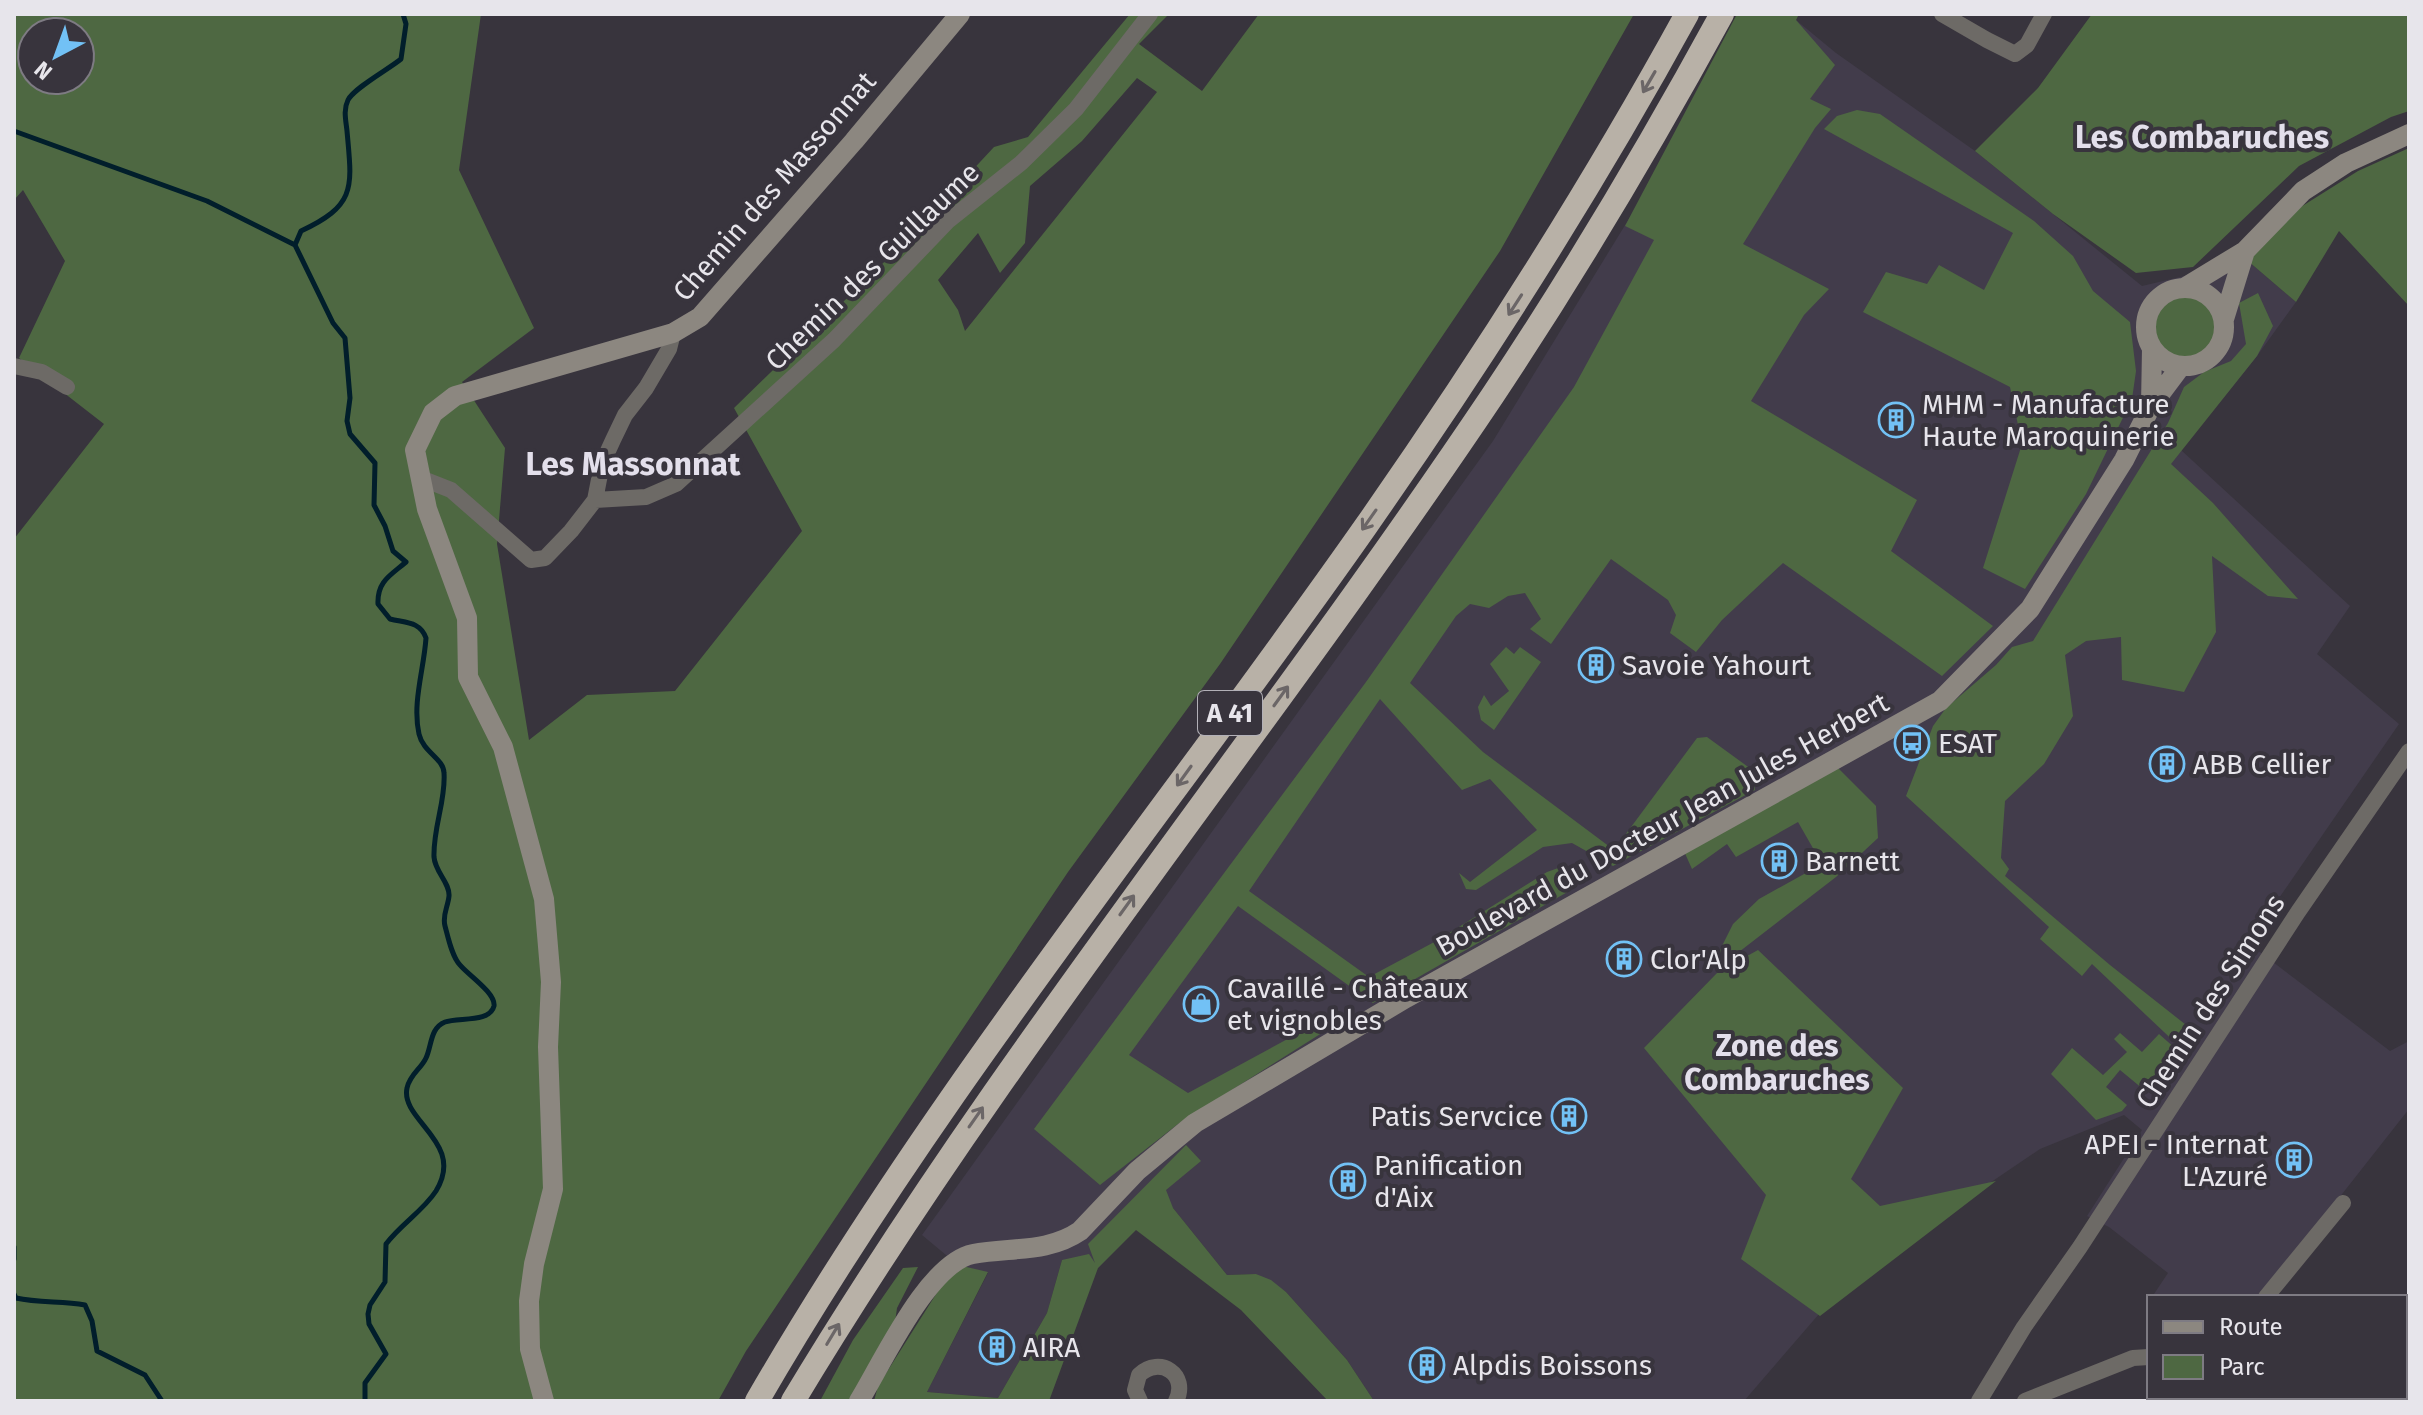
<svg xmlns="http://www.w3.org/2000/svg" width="2423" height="1415" viewBox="0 0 2423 1415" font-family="'Fira Sans',sans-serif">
	<rect width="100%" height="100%" fill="#38343d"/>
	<path fill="#423c4b" d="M 1753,16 L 1796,20 L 1836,53 L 1975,151 L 2142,286 L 2248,261 L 2296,302 L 2257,356 L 2181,450 L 2350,606 L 2317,654 L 2399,724 L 2248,943 L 2390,1051 L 2409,1041 L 2409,1109 L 2261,1297 L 2152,1297 L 2168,1273 L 2109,1227 L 2087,1216 L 2142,1130 L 2124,1115 L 2040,1149 L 1851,1277 L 1744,1401 L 1374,1401 L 1347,1360 L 1286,1292 L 1256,1274 L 1227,1275 L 1173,1208 L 1136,1229 L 1098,1268 L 1062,1260 L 1047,1313 L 998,1398 L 927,1392 L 988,1273 L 958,1265 L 922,1235 L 1493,441 Z"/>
	<path fill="#4e6842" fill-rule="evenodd" d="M 14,14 L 481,14 L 459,170 L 534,328 L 462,382 L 505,448 L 497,544 L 529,740 L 587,695 L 675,691 L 802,531 L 734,408 L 913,234 L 994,147 L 1028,137 L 1130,14 L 1169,14 L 1139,44 L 1202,91 L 1259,14 L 1634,14 L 1500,251 L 1220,664 L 1068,872 L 746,1351 L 718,1401 L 14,1401 L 14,539 L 104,424 L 19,358 L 65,261 L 23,190 L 14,200 ZM 32,32 L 80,32 L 80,80 L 32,80 ZM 1137,78 L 1157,92 L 965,331 L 958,310 L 938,280 L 978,233 L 1000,273 L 1025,243 L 1030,186 L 1082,141 Z
		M 1737,14 L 1799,14 L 1796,20 L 1835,65 L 1810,99 L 1831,109 L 1815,128 L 1743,244 L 1829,289 L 1804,315 L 1751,401 L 1917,500 L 1891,551 L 1993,626 L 1942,676 L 1783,563 L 1722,620 L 1696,652 L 1670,633 L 1676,615 L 1668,600 L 1611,559 L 1551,644 L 1530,629 L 1541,619 L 1525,593 L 1508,596 L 1489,608 L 1470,604 L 1456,616 L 1410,683 L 1483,752 L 1614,850 L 1697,738 L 1707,737 L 1751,769 L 1755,790 L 1613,866 L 1572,843 L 1543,847 L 1476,890 L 1466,889 L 1459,873 L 1470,882 L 1537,830 L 1490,779 L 1462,790 L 1380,699 L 1249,891 L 1369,977 L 1438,940 L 1547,872 L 1561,867 L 1572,874 L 1575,880 L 1571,890 L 1373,1003 L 1238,906 L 1129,1055 L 1188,1093 L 1317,1023 L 1326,1014 L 1330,1019 L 1325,1031 L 1178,1124 L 1100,1185 L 1034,1129 L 1366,682 L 1574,387 L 1654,240 L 1625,226 Z
		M 2092,14 L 2409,14 L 2409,111 L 2391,117 L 2299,166 L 2193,267 L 2136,273 L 2053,214 L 1975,151 L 2038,88 Z
		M 1857,110 L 1880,114 L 2034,221 L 2073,256 L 2093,291 L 2130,322 L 2136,371 L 2132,399 L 2086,494 L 2025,589 L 1983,568 L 2022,444 L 2010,387 L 1863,312 L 1886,272 L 1927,284 L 1939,265 L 1984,290 L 2013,233 L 1824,129 L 1837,116 Z
		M 2409,148 L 2409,306 L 2339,231 L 2296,302 L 2248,261 L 2296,210 L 2358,171 Z
		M 2258,293 L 2273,326 L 2257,356 L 2171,464 L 2213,503 L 2298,599 L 2268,596 L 2212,556 L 2216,632 L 2184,692 L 2122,680 L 2121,637 L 2086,641 L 2065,655 L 2073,716 L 2044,764 L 2005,801 L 2001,858 L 2009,869 L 2005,876 L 2110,965 L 2195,1032 L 2182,1049 L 2092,964 L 2082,976 L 2040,939 L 2049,927 L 1906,796 L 1933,726 L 1946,708 L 1996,665 L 2012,647 L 2033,641 L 2168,423 L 2184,387 L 2204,372 L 2231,361 L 2246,344 L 2239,303 Z
		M2155 328a31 31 0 1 1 62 0a31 31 0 1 1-62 0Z
		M 1506,647 L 1514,654 L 1520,647 L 1541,662 L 1494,730 L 1481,720 L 1478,707 L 1484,695 L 1491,706 L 1509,691 L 1490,664 Z
		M 1832,762 L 1876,806 L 1878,838 L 1836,877 L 1726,962 L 1719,952 L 1733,924 L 1759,899 L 1822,864 L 1798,822 L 1736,857 L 1727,844 L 1692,869 L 1683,849 Z
		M 1758,950 L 1903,1088 L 1851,1179 L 1880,1206 L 1996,1181 L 1820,1316 L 1741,1259 L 1766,1195 L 1644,1048 L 1718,972 Z
		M 2120,1033 L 2142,1052 L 2159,1034 L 2176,1049 L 2143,1089 L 2120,1070 L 2106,1087 L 2127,1105 L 2122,1111 L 2096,1120 L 2051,1074 L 2072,1048 L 2103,1075 L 2127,1052 L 2114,1039 Z
		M 1186,1145 L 1201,1161 L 1166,1190 L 1173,1208 L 1227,1275 L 1256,1274 L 1271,1280 L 1286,1292 L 1347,1360 L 1374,1401 L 1328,1401 L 1241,1310 L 1136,1230 L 1098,1268 L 1049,1401 L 874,1401 L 878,1386 L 938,1291 L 958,1265 L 988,1272 L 927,1392 L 998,1398 L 1047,1313 L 1062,1260 L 1089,1254 L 1095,1263 L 1088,1244 Z
		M 918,1267 L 897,1308 L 893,1337 L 862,1401 L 820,1401 L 853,1340 L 903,1268 Z"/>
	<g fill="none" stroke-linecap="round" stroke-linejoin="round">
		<path stroke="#011e2b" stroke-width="5" d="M 14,131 L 207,201 L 295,245
			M 14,1247 L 14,1259
			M 14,1294 L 16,1298 C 39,1303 61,1301 85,1305 L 92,1321 L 97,1351 L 145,1375 L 162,1401
			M 365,1401 L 365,1383 L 386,1354 L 369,1324 L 368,1314 L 370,1305 L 385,1282 L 386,1244 C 401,1224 423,1211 436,1191 C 466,1142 400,1121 407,1088 C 410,1074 421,1069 426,1058 C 432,1045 430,1028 445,1022 C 458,1017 490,1023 494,1006 C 496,993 467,974 460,965 C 452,957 448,937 445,926 C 442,915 448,907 449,896 C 450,883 435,872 434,857 C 433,828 446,800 444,773 C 444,759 423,752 419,734 C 412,703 424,669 426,638 C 420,621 405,623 390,619 L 378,604 C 377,581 391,575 406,562 L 393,551 L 385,526 L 374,505 L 375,463 L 350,434 L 347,421 L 350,398 L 345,338 L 333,323 L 295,245 L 301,231 C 357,205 352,187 347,131 C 346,121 343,110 348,100 C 354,88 389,69 401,59 L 406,24 L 403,14"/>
		<path stroke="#6d6a66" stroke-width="16" d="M 1942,14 L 1987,40 L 2015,54 L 2027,45 L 2044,14
			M 14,366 L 42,372 L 67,387
			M 423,479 L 451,490 L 531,560 L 545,558 L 571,531 L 595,500 L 602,464 L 613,440 L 625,415 L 646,388 L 669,349 L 673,333
			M 595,500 L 646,497 L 676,484 L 834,340 L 948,221 L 1021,163 L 1076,109 L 1150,14
			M 2266,1297 L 2343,1203
			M 2253,1397 L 2256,1401
			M 1140,1401 L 1135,1390 L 1139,1375 C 1160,1355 1189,1375 1176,1401
			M 1979,1401 L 2024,1327 L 2080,1247 L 2298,912 L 2409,751
			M 2025,1401 L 2133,1358 L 2149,1357"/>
		<path stroke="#8c8780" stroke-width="20" d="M2146 327a39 39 0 1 1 78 0a39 39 0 1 1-78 0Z
			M 2184,288 L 2245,251 L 2303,191 L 2346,163 L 2409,134
			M 2224,319 L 2245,251
			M 2151,406 L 2181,366
			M 544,1401 L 530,1349 L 529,1301 L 534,1264 L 553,1189 L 548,1047 L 551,982 L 544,899 L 503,747 L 468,677 L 467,618 L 427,509 L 415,450 L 433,413 L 455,396 L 673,333 L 700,317 L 854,141 L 960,14
			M 859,1401 C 883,1362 928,1263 973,1254 C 1010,1247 1048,1253 1080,1231 L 1137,1171 L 1195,1123 L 1406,998 L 1940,701 L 2030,609 L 2124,460 L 2151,406 L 2152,348"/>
		<path stroke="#b8b1a7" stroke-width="24" d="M 757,1401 C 935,1093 1162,817 1366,526 C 1482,360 1590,191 1687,14
			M 793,1401 C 1004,1050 1265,735 1493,395 C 1575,272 1651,144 1722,14"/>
	</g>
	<defs><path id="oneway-shaft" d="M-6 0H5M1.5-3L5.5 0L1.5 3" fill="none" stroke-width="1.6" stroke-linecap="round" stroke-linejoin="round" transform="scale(2)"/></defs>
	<g stroke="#6b6667">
		<use href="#oneway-shaft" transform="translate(1649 82) rotate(120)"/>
		<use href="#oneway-shaft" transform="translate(1515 305) rotate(123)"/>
		<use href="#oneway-shaft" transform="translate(1369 520) rotate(125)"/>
		<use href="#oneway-shaft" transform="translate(1281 696) rotate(-54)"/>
		<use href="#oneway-shaft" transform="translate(1184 776) rotate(126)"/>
		<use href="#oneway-shaft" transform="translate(1127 905) rotate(-54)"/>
		<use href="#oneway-shaft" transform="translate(976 1117) rotate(-55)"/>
		<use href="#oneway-shaft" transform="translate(833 1334) rotate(-59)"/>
	</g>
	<defs>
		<g id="building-ring" transform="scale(1.8)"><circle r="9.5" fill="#38343d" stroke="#72c1f5" stroke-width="1.5"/><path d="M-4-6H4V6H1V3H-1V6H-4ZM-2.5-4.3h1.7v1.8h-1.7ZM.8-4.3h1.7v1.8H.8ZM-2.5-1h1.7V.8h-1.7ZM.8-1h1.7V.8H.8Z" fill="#72c1f5"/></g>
		<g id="bus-ring" transform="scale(1.8)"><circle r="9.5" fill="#38343d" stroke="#72c1f5" stroke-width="1.5"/><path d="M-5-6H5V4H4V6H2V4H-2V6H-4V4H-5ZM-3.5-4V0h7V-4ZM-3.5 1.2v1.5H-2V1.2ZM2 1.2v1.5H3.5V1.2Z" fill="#72c1f5"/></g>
		<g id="shop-ring" transform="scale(1.8)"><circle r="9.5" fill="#38343d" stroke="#72c1f5" stroke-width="1.5"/><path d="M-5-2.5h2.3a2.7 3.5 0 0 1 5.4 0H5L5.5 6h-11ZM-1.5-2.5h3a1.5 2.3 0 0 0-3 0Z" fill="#72c1f5"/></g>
	</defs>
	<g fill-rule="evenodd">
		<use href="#building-ring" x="1896" y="420"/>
		<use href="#building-ring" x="1596" y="665"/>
		<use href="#bus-ring" x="1912" y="743"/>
		<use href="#building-ring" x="2167" y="764"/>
		<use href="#building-ring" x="1779" y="861"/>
		<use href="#building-ring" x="1624" y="959"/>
		<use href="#shop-ring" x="1201" y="1004"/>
		<use href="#building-ring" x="1569" y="1116"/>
		<use href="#building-ring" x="2294" y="1160"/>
		<use href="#building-ring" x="1348" y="1181"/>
		<use href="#building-ring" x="997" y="1347"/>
		<use href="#building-ring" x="1427" y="1365"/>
	</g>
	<g text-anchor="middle" stroke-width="8" stroke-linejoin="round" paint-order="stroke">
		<rect fill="#38343d" stroke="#b2b0b7" stroke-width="2" x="1198" y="691" width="64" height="44" rx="6"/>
		<g font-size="26" font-weight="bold" fill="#e7e5eb">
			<text x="1230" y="722">A 41</text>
		</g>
		<g font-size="28" fill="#e7e5eb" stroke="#38343d">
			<text transform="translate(774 186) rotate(-49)" y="10">Chemin des Massonnat</text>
			<text transform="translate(872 266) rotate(-44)" y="10">Chemin des Guillaume</text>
			<text transform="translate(1662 824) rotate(-29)" y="10">Boulevard du Docteur Jean Jules Herbert</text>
			<text transform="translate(2210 1001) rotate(-57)" y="10">Chemin des Simons</text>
		</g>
		<g font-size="28" fill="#e7e5eb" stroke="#38343d" text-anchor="start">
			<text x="1922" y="414">MHM - Manufacture<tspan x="1922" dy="32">Haute Maroquinerie</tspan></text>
			<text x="1622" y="675">Savoie Yahourt</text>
			<text x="1938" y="753">ESAT</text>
			<text x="2193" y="774">ABB Cellier</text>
			<text x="1805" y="871">Barnett</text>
			<text x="1650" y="969">Clor'Alp</text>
			<text x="1227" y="998">Cavaillé - Châteaux<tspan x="1227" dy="32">et vignobles</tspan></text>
			<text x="1543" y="1126" text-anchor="end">Patis Servcice</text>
			<text x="2268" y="1154" text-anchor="end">APEI - Internat<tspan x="2268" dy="32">L'Azuré</tspan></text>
			<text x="1374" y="1175">Panification<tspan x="1374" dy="32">d'Aix</tspan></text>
			<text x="1023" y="1357">AIRA</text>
			<text x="1453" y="1375">Alpdis Boissons</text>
		</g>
		<g font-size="30" font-weight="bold" fill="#e3dfeb" stroke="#38343d">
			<text x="1777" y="1056">Zone des<tspan x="1777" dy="34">Combaruches</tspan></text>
		</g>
		<g font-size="32" font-weight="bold" fill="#e3dfeb" stroke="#38343d">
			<text x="2202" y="148">Les Combaruches</text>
			<text x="633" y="475">Les Massonnat</text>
		</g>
	</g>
	<rect width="2423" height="1415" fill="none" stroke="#e7e5eb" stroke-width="32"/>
	<rect x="2147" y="1295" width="260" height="104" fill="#38343d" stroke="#7e7b83" stroke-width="2"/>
	<rect x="2163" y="1321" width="40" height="12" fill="#8c8780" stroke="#7e7b83" stroke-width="2"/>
	<text x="2219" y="1335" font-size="24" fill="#e7e5eb">Route</text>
	<rect x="2163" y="1355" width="40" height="24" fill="#4e6842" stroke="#7e7b83" stroke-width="2"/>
	<text x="2219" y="1375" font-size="24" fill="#e7e5eb">Parc</text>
	<g transform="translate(56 56) rotate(221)"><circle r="38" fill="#38343d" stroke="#7e7b83" stroke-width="2"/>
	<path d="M0-6L14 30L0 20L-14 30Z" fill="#72c1f5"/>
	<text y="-12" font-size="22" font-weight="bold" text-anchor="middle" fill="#e7e5eb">N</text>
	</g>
</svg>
